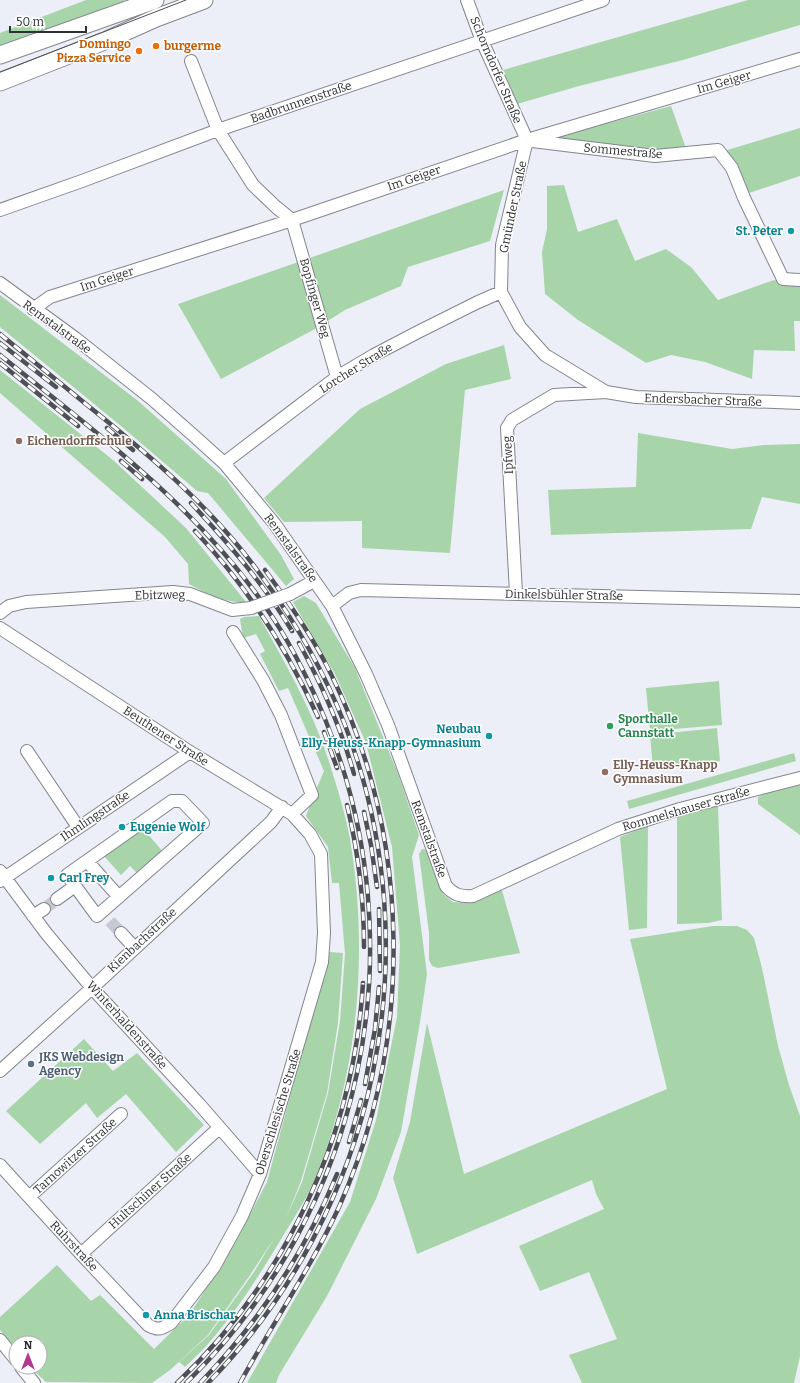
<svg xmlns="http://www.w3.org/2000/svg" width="800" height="1383" viewBox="0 0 800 1383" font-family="Bitter,serif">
	<rect width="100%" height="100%" fill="#eceff8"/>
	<path fill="#a8d4a9" d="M 86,0 L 124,0 L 126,6 L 0,47 L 0,33 Z
		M 748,0 L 800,0 L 800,25 L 683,60 L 579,86 L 517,104 L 503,70 Z
		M 671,106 L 686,148 L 653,151 L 549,139 Z
		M 800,128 L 800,176 L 746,194 L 724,151 Z
		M 564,185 L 578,232 L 617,219 L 635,261 L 666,249 L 691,267 L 718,300 L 774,280 L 800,285 L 800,321 L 794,321 L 795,351 L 754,350 L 752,379 L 705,362 L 671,355 L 646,363 L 578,320 L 545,294 L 542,252 L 547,229 L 547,186 Z
		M 504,190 L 490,241 L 408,267 L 401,286 L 345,310 L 315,329 L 221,379 L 178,304 Z
		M 0,295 L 137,400 L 226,479 L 281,555 L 294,579 L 286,586 L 208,493 L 197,491 L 121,426 L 0,327 Z
		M 504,345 L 511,379 L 465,390 L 450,553 L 362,548 L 362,521 L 284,522 L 264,498 L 360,409 L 446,364 Z
		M 0,370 L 113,460 L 186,528 L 246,602 C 228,604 205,593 189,584 L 188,564 L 165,537 L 0,393 Z
		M 638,433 L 732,449 L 764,445 L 800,444 L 800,504 L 762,497 L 751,529 L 551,535 L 548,490 L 636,487 Z
		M 304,596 L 316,603 L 355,668 L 398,774 L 419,835 L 412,857 L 427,974 L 420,1022 L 401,1132 L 376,1199 L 327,1296 L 279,1375 L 276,1383 L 247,1383 L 350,1202 L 376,1120 L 397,1017 L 400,945 L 392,847 L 366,743 L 335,674 L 293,602 Z
		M 259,616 C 286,665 315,714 331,768 C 338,790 346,817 350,839 C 366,934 361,1036 333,1128 C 327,1147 321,1168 312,1186 C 304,1203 293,1219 283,1236 C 262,1271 240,1306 214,1337 C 205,1348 195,1357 185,1367 L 179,1362 L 209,1335 L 254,1272 L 275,1237 L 250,1275 L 208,1335 L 170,1370 L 152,1383 L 46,1382 L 30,1367 L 40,1367 L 40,1343 L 16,1343 L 16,1349 L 0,1330 L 0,1317 L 57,1265 L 91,1301 L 100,1295 L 154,1349 L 190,1314 L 237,1239 L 267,1182 L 329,952 L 343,953 L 338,1023 L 327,1093 L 301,1181 L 286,1218 L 302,1182 L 328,1093 L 340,1021 L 345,954 L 339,883 L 332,883 L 328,847 L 306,816 L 315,792 L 324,771 L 288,688 L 279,691 L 260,654 L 265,651 L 256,634 L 243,638 L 240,619 L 244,617 Z
		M 719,681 L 722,725 L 650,731 L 646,688 Z
		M 717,728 L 720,761 L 653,768 L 650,735 Z
		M 794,753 L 796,761 L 629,809 L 627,801 Z
		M 800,785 L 800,835 L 758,804 L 758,797 L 766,793 Z
		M 718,805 L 722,920 L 708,923 L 677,924 L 677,816 Z
		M 141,826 L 164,853 L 139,875 L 130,866 L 121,875 L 103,855 Z
		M 648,826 L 647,928 L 629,930 L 620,837 Z
		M 422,849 L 428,850 L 443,894 L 453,902 L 469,903 L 501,887 L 520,953 L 438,968 L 432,966 L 429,960 L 429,933 L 419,854 Z
		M 713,926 L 737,926 L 747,930 L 754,938 L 762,968 L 778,1046 L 789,1085 L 800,1116 L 800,1356 L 794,1383 L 582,1383 L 569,1355 L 617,1339 L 589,1272 L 540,1291 L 519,1246 L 604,1209 L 596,1194 L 592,1180 L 417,1254 L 393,1178 L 410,1122 L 427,1023 L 464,1174 L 667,1089 L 630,939 Z
		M 84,1039 L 113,1071 L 137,1053 L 204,1125 L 176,1152 L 126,1094 L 97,1118 L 86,1103 L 40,1144 L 6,1111 Z"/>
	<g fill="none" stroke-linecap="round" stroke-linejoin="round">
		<path stroke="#c6c9d1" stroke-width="12" stroke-dasharray="12 6" stroke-linecap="butt" d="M 44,909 L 57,899
			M 110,921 L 121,933"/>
		<g stroke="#83858e" stroke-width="14">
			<path id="minor" d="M 467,0 L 482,41 L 527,140
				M 191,61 L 218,130 L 253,185 L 276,207 L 292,220 L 337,377
				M 527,140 L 502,245 L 501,292 L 520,327 L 545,355 L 606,392
				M 532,141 L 655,156 L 718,150 L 732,168 L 744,198 L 783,279 L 800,280
				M 0,210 L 82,181 L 218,130 L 603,0
				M 0,283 L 75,338 L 152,399 L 193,435 L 224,463 L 274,523 L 332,606 L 366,674 L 388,725 L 446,886 C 454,895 461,897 473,896 L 618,829 L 680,809 L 800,778
				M 33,309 L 50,297 L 292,220 L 527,140 L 800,59
				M 224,463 L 337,377 L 374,355 L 418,332 L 476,303 L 501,292
				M 516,593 L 507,428 L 512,420 L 554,395 L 606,392 L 636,397 L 800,403
				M 290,594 L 314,581
				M 332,606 L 349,593 L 361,590 L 800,601
				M 0,613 L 9,606 L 26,602 L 173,592 L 190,594 L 232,610 L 251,608
				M 0,628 L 190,752 L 292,814 L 310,834 L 321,854 L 324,933 L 322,962 L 260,1174 L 242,1216 L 214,1267 L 171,1323 C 161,1329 159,1331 148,1325 L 81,1254 L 0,1165
				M 233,632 L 263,680 L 281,715 L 312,795 L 292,814
				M 27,751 L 78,827
				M 172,801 L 182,801 L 203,823 L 97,916 L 67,875 Z
				M 87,861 L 119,897
				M 0,871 L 46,933 L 92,988 L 200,1105 L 260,1174
				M 0,881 L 190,752
				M 57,899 L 75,886
				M 33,916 L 44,909
				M 121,933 L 134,947
				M 0,1071 L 92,988 L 271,822 L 282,807
				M 29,1197 L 121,1114
				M 81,1254 L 219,1128
				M 0,1340 L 16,1360
				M 21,1367 L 34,1383"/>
		</g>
		<g stroke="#83858e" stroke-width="19">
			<path id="secondary" d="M 0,55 L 155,0
				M 0,82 L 107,40 L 156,18 L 204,0"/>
		</g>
		<use href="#minor" stroke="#fff" stroke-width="12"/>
		<use href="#secondary" stroke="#fff" stroke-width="17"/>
		<path stroke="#4f5055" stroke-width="1" d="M 0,72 L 186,0"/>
		<g stroke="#4f5055" stroke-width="4.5">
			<path id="rail" d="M 0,334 C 31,359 61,384 92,409 C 153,458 214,510 260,574 C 295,621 324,671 345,725 C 432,952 377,1210 208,1383
				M 0,343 L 56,387
				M 0,355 C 99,435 206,513 275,621 C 295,652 311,685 325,719 C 419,948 363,1211 186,1383
				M 0,363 L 78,426
				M 107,428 L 133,450
				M 121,461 L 142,479
				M 191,503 C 228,543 264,584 292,631
				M 195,531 C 247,586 287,649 318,717
				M 299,643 C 322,685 341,728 354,774
				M 324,732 L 337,768
				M 347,805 C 358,851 364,899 364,947
				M 364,812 L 371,845 L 377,887
				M 379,909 L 380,971
				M 365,1084 L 375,1029 L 379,987
				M 349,1142 L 361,1100
				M 177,1383 C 287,1279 354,1134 363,983
				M 200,1383 C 259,1322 305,1252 337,1174
				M 240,1383 C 272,1324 311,1268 339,1207 C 414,1039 412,839 331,674 C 313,637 289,603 265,570"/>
		</g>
		<use href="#rail" stroke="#fff" stroke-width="3" stroke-dasharray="9" stroke-linecap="butt"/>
		<g stroke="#83858e" stroke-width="14" stroke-linecap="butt">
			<path id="minor-bridge" d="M 251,608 L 290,594"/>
		</g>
		<use href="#minor-bridge" stroke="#fff" stroke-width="12"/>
	</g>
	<g fill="#e8710a" stroke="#fff" stroke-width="1.5">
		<circle cx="156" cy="46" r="4"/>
		<circle cx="139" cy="51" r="4"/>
	</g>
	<g fill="#0f9aa8" stroke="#fff" stroke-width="1.5">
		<circle cx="791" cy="231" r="4"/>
		<circle cx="489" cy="736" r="4"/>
		<circle cx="122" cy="827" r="4"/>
		<circle cx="51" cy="878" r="4"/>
		<circle cx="146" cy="1315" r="4"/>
	</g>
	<g fill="#8d6e63" stroke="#fff" stroke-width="1.5">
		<circle cx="19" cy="441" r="4"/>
		<circle cx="605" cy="772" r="4"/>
	</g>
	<circle fill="#2e9e5b" stroke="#fff" stroke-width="1.5" cx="610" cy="726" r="4"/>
	<circle fill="#5c6f8a" stroke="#fff" stroke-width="1.5" cx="31" cy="1064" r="4"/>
	<g text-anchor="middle" stroke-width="3" stroke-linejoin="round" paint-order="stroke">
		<g font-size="12" font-weight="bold" fill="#c56008" stroke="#fff" text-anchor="end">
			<text x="131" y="48">Domingo<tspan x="131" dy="14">Pizza Service</tspan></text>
			<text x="164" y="50" text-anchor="start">burgerme</text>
		</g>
		<g font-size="12" fill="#2f3034" stroke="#fff">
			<text transform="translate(496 70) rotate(67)" y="4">Schorndorfer Straße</text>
			<text transform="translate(724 82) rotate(-16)" y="4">Im Geiger</text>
			<text transform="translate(301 102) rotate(-19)" y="4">Badbrunnenstraße</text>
			<text transform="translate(623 151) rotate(5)" y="4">Sommestraße</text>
			<text transform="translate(414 178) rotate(-19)" y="4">Im Geiger</text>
			<text transform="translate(513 207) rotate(-78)" y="4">Gmünder Straße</text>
			<text transform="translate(107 279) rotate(-18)" y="4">Im Geiger</text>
			<text transform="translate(315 298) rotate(74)" y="4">Bopfinger Weg</text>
			<text transform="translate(57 327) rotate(36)" y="4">Remstalstraße</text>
			<text transform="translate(356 368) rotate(-32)" y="4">Lorcher Straße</text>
			<text transform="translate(703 400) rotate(2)" y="4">Endersbacher Straße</text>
			<text transform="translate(508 455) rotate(-93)" y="4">Ipfweg</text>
			<text transform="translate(291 548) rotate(54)" y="4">Remstalstraße</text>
			<text transform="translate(160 595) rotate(-1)" y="4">Ebitzweg</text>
			<text transform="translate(564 595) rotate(1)" y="4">Dinkelsbühler Straße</text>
			<text transform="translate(166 736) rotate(33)" y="4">Beuthener Straße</text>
			<text transform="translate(686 809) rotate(-16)" y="4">Rommelshauser Straße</text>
			<text transform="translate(95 816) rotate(-34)" y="4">Ihmlingstraße</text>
			<text transform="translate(429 839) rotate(70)" y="4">Remstalstraße</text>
			<text transform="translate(142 940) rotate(-43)" y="4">Kienbachstraße</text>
			<text transform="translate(127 1025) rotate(48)" y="4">Winterhaldenstraße</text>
			<text transform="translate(278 1112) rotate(-73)" y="4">Oberschlesische Straße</text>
			<text transform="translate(75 1156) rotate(-42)" y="4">Tarnowitzer Straße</text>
			<text transform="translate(150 1191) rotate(-42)" y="4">Hultschiner Straße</text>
			<text transform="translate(74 1246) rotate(47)" y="4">Ruhrstraße</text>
		</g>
		<g font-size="12" font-weight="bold" fill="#0d838f" stroke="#fff" text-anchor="start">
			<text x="783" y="235" text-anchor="end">St. Peter</text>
			<text x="481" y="733" text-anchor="end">Neubau<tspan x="481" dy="14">Elly-Heuss-Knapp-Gymnasium</tspan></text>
			<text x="130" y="831">Eugenie Wolf</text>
			<text x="59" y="882">Carl Frey</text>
			<text x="154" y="1319">Anna Brischar</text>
		</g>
		<g font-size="12" font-weight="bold" fill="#785e54" stroke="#fff" text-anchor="start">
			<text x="27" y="445">Eichendorffschule</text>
			<text x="613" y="769">Elly-Heuss-Knapp<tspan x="613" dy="14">Gymnasium</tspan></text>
		</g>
		<g font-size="12" font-weight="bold" fill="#27864d" stroke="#fff" text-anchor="start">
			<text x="618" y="723">Sporthalle<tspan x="618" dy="14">Cannstatt</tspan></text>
		</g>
		<g font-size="12" font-weight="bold" fill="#4e5e75" stroke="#fff" text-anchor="start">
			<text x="39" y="1061">JKS Webdesign<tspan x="39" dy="14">Agency</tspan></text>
		</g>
	</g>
	<g transform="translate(28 1355)"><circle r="19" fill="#ffffff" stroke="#acacae"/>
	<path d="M0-3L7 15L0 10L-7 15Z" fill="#b03a91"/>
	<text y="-6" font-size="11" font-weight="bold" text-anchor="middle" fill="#2f3034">N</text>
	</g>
	<path d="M10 26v6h76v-6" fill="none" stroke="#2f3034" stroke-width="2"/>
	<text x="16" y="26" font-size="12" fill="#2f3034" stroke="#ffffff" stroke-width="3" paint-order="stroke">50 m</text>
</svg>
